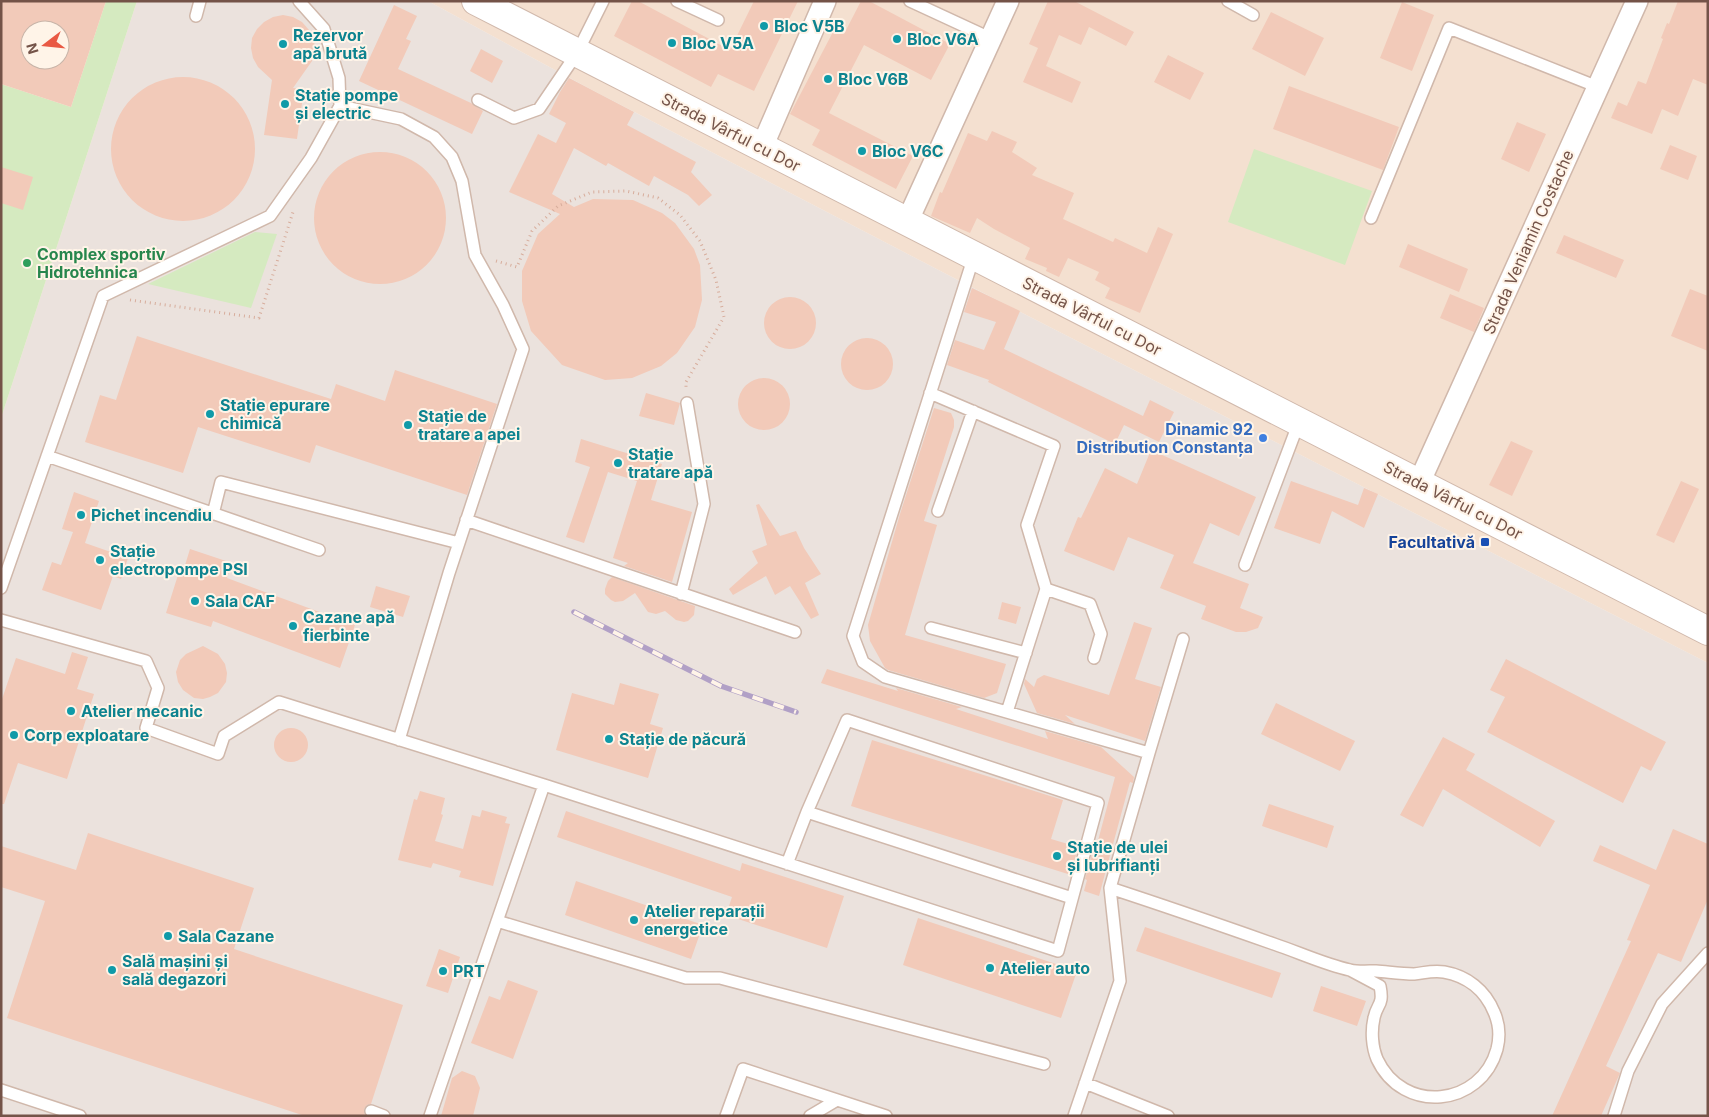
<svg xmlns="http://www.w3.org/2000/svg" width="1709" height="1117" viewBox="0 0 1709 1117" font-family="Inter,sans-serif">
	<rect width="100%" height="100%" fill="#fdefe2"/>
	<path fill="#f4e0d0" d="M 428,1 L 1708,1 L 1708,663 L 952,277 L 592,90 Z"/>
	<path fill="#ebe2dd" d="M 137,1 L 428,1 L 592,90 L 952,277 L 1708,663 L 1708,1116 L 1,1116 L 1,418 Z"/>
	<path fill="#d5eac0" d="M 106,1 L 137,1 L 1,418 L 1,84 L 71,107 Z
		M 1254,149 L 1372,191 L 1345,265 L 1228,222 Z
		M 255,232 L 277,234 L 251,308 L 148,284 Z"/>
	<path fill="#f2cab9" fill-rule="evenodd" d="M 1,1 L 106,1 L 71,107 L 1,84 ZM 30,30 L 60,30 L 60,60 L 30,60 Z
		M 632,1 L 638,1 L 730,50 L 754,1 L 798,1 L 754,91 L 718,74 L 711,87 L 614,36 Z
		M 861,1 L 869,1 L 950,44 L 931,80 L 864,45 L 829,113 L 913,156 L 896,189 L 812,145 L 820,130 L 790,114 L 834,30 L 844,34 Z
		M 1048,1 L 1074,1 L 1134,32 L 1126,46 L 1089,27 L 1081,45 L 1059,35 L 1046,66 L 1081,82 L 1072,103 L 1023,82 L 1038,48 L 1029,44 Z
		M 1678,1 L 1708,1 L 1708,85 L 1693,79 L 1678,116 L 1662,109 L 1652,134 L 1611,118 L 1618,102 L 1627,106 L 1638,81 L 1646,84 L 1663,39 L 1661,38 L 1667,23 L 1669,24 Z
		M 1402,2 L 1434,15 L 1412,71 L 1380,58 Z
		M 394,5 L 417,16 L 406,39 L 411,41 L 398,69 L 471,103 L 483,111 L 472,134 L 359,81 Z
		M 1271,12 L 1324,38 L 1305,76 L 1252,49 Z
		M 283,15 L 293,17 L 302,22 L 309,30 L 314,40 L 315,51 L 312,61 L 293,88 L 304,89 L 297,139 L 264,135 L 272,80 L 258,67 L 253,58 L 251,48 L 252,38 L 257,29 L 264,22 L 273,17 Z
		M 481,49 L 503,61 L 492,83 L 470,71 Z
		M 1168,55 L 1204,73 L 1190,100 L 1154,82 Z
		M111 149a72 72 0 1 1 144 0a72 72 0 1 1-144 0Z
		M 569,78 L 634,112 L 627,125 L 696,162 L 691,172 L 712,195 L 699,206 L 688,195 L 654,176 L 649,186 L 608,163 L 606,166 L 574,148 L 552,194 L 574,207 L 593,199 L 633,200 L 662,213 L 675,223 L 694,249 L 700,265 L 702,300 L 695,327 L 677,353 L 661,366 L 632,378 L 605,380 L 562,365 L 531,331 L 522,301 L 522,271 L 538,234 L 560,214 L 509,192 L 538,134 L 556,143 L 566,123 L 549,114 L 560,92 Z
		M 1289,86 L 1399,127 L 1383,170 L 1273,129 Z
		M 1517,122 L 1546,134 L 1529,172 L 1501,159 Z
		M 992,131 L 1017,142 L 1012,152 L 1037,168 L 1032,175 L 1074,193 L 1063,219 L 1113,242 L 1115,238 L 1147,253 L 1158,227 L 1173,234 L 1140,313 L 1105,298 L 1110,288 L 1095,280 L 1099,272 L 1068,258 L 1059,277 L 1046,271 L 1047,268 L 1025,259 L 1030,248 L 994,229 L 977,218 L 970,233 L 931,216 L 940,192 L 942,193 L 968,133 L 987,141 Z
		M 1670,145 L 1697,156 L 1688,180 L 1660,169 Z
		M314 218a66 66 0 1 1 132 0a66 66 0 1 1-132 0Z
		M 1,167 L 33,177 L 23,210 L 1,203 Z
		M 1564,235 L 1624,260 L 1616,278 L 1556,253 Z
		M 1408,244 L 1468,269 L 1459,292 L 1399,267 Z
		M 972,288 L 1020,311 L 1004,349 L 1143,416 L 1150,400 L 1174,412 L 1159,442 L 1124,425 L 1115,444 L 988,382 L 989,380 L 947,365 L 955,340 L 984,350 L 996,322 L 964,312 Z
		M 1690,289 L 1708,296 L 1708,351 L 1671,336 Z
		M 1450,294 L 1484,308 L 1474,332 L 1440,318 Z
		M764 323a26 26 0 1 1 52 0a26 26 0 1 1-52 0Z
		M 137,336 L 331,399 L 336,384 L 385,401 L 395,370 L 497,404 L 467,495 L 316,445 L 310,463 L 198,427 L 183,473 L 85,442 L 100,395 L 116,400 Z
		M841 364a26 26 0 1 1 52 0a26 26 0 1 1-52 0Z
		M738 404a26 26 0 1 1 52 0a26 26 0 1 1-52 0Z
		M 646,393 L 680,403 L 674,425 L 639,416 Z
		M 934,408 L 951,413 L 954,420 L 954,427 L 924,521 L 937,525 L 905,635 L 1006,664 L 997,693 L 984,698 L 888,670 L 885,668 L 870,641 L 868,625 L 900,514 Z
		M 581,439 L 662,464 L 651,500 L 692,512 L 672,582 L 624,566 L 628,563 L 613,558 L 637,481 L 608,472 L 584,543 L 566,537 L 590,467 L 575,462 Z
		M 1511,441 L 1533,451 L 1512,496 L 1489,485 Z
		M 1151,450 L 1256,497 L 1239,536 L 1210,523 L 1193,563 L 1249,584 L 1240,608 L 1263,617 L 1258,628 L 1246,632 L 1236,632 L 1201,619 L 1206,606 L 1160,588 L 1174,555 L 1128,537 L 1114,571 L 1064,551 L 1078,517 L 1081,518 L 1105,468 L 1137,484 Z
		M 1291,481 L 1358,505 L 1364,488 L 1378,494 L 1364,528 L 1332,511 L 1320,544 L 1274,528 Z
		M 1681,481 L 1699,489 L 1674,543 L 1656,535 Z
		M 74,492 L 99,501 L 85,543 L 128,558 L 121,579 L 113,576 L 101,610 L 42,590 L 52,562 L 61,565 L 73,532 L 62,529 Z
		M 759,504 L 780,536 L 796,531 L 804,548 L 821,574 L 805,583 L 819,615 L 811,619 L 790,586 L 775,595 L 766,576 L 733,595 L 729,589 L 758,563 L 752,551 L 767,545 L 756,505 Z
		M 190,549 L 232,563 L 227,578 L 355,625 L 340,668 L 213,621 L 211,627 L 166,613 L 178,575 L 182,575 Z
		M 612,577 L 695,606 L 694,615 L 688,621 L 684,622 L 676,620 L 665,611 L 656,614 L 648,612 L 635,593 L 623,601 L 615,602 L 611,600 L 605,594 L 605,589 L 608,581 Z
		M 376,586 L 410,596 L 403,617 L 370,607 Z
		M 1002,602 L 1021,607 L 1016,624 L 998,619 Z
		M 1134,622 L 1152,628 L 1135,679 L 1161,687 L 1145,741 L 1065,715 L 1075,724 L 1037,713 L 1024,684 L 1025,679 L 1034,687 L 1037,679 L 1044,675 L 1109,695 Z
		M 203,646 L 218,654 L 225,664 L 227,673 L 226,682 L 218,693 L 210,697 L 203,699 L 194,698 L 183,690 L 178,682 L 176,672 L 180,660 L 186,654 Z
		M 72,652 L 88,657 L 77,689 L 94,694 L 67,779 L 18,763 L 4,804 L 1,804 L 1,702 L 16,658 L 65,674 Z
		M 1506,659 L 1666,742 L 1651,771 L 1641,766 L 1623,803 L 1487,732 L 1505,697 L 1490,690 Z
		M 827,669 L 898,691 L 896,688 L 962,707 L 956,709 L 1048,739 L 1045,731 L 1101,747 L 1134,777 L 1133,783 L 1130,782 L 1125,800 L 1099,896 L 1084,891 L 1087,880 L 1085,879 L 1093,851 L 1095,852 L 1115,777 L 821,683 Z
		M 620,683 L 659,694 L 650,724 L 663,728 L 648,778 L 556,750 L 572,693 L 614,705 Z
		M 1276,703 L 1355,741 L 1340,771 L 1261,734 Z
		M274 745a17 17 0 1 1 34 0a17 17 0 1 1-34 0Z
		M 1443,737 L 1475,754 L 1466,770 L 1555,821 L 1540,847 L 1443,789 L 1423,827 L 1400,815 Z
		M 872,740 L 1063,800 L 1051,839 L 1078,847 L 1071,875 L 851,806 Z
		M 420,791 L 445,798 L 441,814 L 443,815 L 435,841 L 463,849 L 472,815 L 480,817 L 482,810 L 507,817 L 505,823 L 510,824 L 493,886 L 459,877 L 461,871 L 433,863 L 431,868 L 398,860 L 414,799 L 417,800 Z
		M 1269,804 L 1334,826 L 1327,848 L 1262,826 Z
		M 566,811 L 740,871 L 742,863 L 844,896 L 827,948 L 726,915 L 732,897 L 557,837 Z
		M 1673,829 L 1708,844 L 1708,899 L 1681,962 L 1658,953 L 1606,1066 L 1620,1073 L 1601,1116 L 1552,1116 L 1631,941 L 1627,940 L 1650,885 L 1593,861 L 1600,845 L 1656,870 Z
		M 88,833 L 254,888 L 234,949 L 403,1005 L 371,1104 L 367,1105 L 364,1109 L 365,1116 L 305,1116 L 7,1018 L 45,901 L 1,887 L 1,846 L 76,870 Z
		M 576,881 L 703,925 L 691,959 L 565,915 Z
		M 918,918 L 1077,971 L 1061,1018 L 903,965 Z
		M 1145,927 L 1281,973 L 1272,998 L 1136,951 Z
		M 439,949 L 460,957 L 448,993 L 426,986 Z
		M 508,980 L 538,991 L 513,1059 L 471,1043 L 489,996 L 500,1000 Z
		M 1321,986 L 1366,1001 L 1357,1026 L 1313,1011 Z
		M 462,1071 L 475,1076 L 480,1088 L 473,1116 L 441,1116 L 452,1078 Z"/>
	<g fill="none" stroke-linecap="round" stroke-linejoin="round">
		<g stroke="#d0b8ab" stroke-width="14">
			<path id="service" d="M 299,1 L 324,29 L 339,78 L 340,106
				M 677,1 L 718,20
				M 910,1 L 990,38
				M 1228,1 L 1253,15
				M 196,16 L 200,1
				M 478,100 L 514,118 L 539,109 L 577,53 L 603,1
				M 1371,218 L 1449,28 L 1598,87
				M 974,256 L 853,636 L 863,662 L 885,677 L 1149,753 L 1110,888 L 1120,981 L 1074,1116
				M 930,393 L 1054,446 L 1027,525 L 1046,589 L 1090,604 L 1101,634 L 1094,658
				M 47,456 L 319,550
				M 938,511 L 973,411
				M 213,514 L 221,482 L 459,543
				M 466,520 L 795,632
				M 1245,565 L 1299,422
				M 1,588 L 103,296 L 270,216 L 311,158 L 340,106 L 401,119 L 434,137 L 452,157 L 462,181 L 475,255 L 503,305 L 523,349 L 449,573 L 399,740
				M 681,594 L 704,504 L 687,403
				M 1,620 L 146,661 L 158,688 L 146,728 L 218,754 L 224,736 L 279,702 L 544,785 L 430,1116
				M 931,628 L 1026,653
				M 1007,712 L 1046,589
				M 1149,753 L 1183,639
				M 544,785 L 1058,951 L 1098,803 L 847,720 L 807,812 L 1072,898
				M 787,864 L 807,812
				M 1110,888 C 1165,906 1220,925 1274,944 C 1298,952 1326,965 1350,970 C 1358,972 1368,971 1376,971 C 1389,972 1401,974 1414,974 C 1424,973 1433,970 1444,972 C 1467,976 1485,990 1494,1012 C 1499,1023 1500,1037 1497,1049 C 1481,1107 1403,1115 1377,1059 C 1372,1047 1371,1031 1374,1018 C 1377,1003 1384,1006 1380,986 L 1350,970
				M 497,921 L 686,978 L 720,978 L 1044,1064
				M 1085,1083 L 1168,1116
				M 1,1090 L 80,1116
				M 371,1111 L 384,1116
				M 726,1116 L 743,1069 L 886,1116
				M 810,1116 L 837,1100
				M 1614,1116 L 1628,1071 L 1662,1004 L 1708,953"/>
		</g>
		<g stroke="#d0b8ab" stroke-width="24">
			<path id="minor" d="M 762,147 L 825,1
				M 907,222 L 1008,1
				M 1419,483 L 1637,1"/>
		</g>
		<g stroke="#d0b8ab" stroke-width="30">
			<path id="tertiary" d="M 476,1 L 1708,631"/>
		</g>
		<path stroke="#d7ad9c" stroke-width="3" stroke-dasharray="1 4" stroke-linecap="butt" d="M 496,261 L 517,267 L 532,231 L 558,206 L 592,192 L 626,191 L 658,198 L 680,215 L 700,241 L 716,280 L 724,317 L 686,382 L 686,390
			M 130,300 L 259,318 L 294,209"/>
		<use href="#service" stroke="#fff" stroke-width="11"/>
		<use href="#minor" stroke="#fff" stroke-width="21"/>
		<use href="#tertiary" stroke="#fff" stroke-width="28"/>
		<g stroke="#b1a0c6" stroke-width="5.5">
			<path id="rail" d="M 574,612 L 721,686 L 796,712"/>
		</g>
		<use href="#rail" stroke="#fff4e8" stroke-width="4" stroke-dasharray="11" stroke-linecap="butt"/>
	</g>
	<g fill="#0f9aa8" stroke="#fff4e8" stroke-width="2">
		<circle cx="764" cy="26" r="5"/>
		<circle cx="897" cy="39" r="5"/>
		<circle cx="672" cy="43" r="5"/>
		<circle cx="283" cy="44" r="5"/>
		<circle cx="828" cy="79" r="5"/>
		<circle cx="285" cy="104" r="5"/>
		<circle cx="862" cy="151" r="5"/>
		<circle cx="210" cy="414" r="5"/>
		<circle cx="408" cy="425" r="5"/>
		<circle cx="618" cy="463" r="5"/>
		<circle cx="81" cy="515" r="5"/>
		<circle cx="100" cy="560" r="5"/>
		<circle cx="195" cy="601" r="5"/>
		<circle cx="293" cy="626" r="5"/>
		<circle cx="71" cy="711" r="5"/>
		<circle cx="14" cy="735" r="5"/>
		<circle cx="609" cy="739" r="5"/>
		<circle cx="1057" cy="856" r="5"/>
		<circle cx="634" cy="920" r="5"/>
		<circle cx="168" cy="936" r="5"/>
		<circle cx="990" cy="968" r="5"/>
		<circle cx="112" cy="970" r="5"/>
		<circle cx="443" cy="971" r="5"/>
	</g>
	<circle fill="#2e9e5b" stroke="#fff4e8" stroke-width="2" cx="27" cy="263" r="5"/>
	<circle fill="#3f7fe0" stroke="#fff4e8" stroke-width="2" cx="1263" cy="438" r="5"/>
	<rect fill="#1a4fb4" stroke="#fff4e8" stroke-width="2" x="1480" y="537" width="10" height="10" rx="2.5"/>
	<g text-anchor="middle" stroke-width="4" stroke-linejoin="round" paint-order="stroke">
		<g font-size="16" font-weight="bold" fill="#0d838f" stroke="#fff4e8" text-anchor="start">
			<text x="774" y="32">Bloc V5B</text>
			<text x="293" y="41">Rezervor<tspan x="293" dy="18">apă brută</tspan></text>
			<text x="907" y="45">Bloc V6A</text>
			<text x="682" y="49">Bloc V5A</text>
			<text x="838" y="85">Bloc V6B</text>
			<text x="295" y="101">Stație pompe<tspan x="295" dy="18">și electric</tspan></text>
			<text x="872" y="157">Bloc V6C</text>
			<text x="220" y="411">Stație epurare<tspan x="220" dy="18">chimică</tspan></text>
			<text x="418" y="422">Stație de<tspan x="418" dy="18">tratare a apei</tspan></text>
			<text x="628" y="460">Stație<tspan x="628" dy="18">tratare apă</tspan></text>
			<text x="91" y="521">Pichet incendiu</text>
			<text x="110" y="557">Stație<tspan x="110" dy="18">electropompe PSI</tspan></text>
			<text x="205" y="607">Sala CAF</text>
			<text x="303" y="623">Cazane apă<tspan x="303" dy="18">fierbinte</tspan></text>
			<text x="81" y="717">Atelier mecanic</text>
			<text x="24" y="741">Corp exploatare</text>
			<text x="619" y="745">Stație de păcură</text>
			<text x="1067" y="853">Stație de ulei<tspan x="1067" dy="18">și lubrifianți</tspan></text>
			<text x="644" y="917">Atelier reparații<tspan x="644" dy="18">energetice</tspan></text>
			<text x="178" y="942">Sala Cazane</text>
			<text x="122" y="967">Sală mașini și<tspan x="122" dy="18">sală degazori</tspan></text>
			<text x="1000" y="974">Atelier auto</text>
			<text x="453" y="977">PRT</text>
		</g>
		<g font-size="16" fill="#745348" stroke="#fff4e8">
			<text transform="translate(731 132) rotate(27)" y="6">Strada Vârful cu Dor</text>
			<text transform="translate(1528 242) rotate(-66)" y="6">Strada Veniamin Costache</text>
			<text transform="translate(1092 316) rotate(27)" y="6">Strada Vârful cu Dor</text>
			<text transform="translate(1453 500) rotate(27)" y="6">Strada Vârful cu Dor</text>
		</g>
		<g font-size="16" font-weight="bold" fill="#27864d" stroke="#fff4e8" text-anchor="start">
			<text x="37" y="260">Complex sportiv<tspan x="37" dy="18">Hidrotehnica</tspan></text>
		</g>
		<g font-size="16" font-weight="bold" fill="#366cbe" stroke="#fff4e8" text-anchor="end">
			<text x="1253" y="435">Dinamic 92<tspan x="1253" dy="18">Distribution Constanța</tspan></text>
		</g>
		<g font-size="16" font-weight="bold" fill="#164399" stroke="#fff4e8" text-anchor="end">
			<text x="1475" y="548">Facultativă</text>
		</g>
	</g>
	<rect width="1709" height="1117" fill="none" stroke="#745348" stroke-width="5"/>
	<g transform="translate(45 45) rotate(254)"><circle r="24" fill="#fff4e8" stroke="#c7b4a8"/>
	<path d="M0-4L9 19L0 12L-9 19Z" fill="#e95944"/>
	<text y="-8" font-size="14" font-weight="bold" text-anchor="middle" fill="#745348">N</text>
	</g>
</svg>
